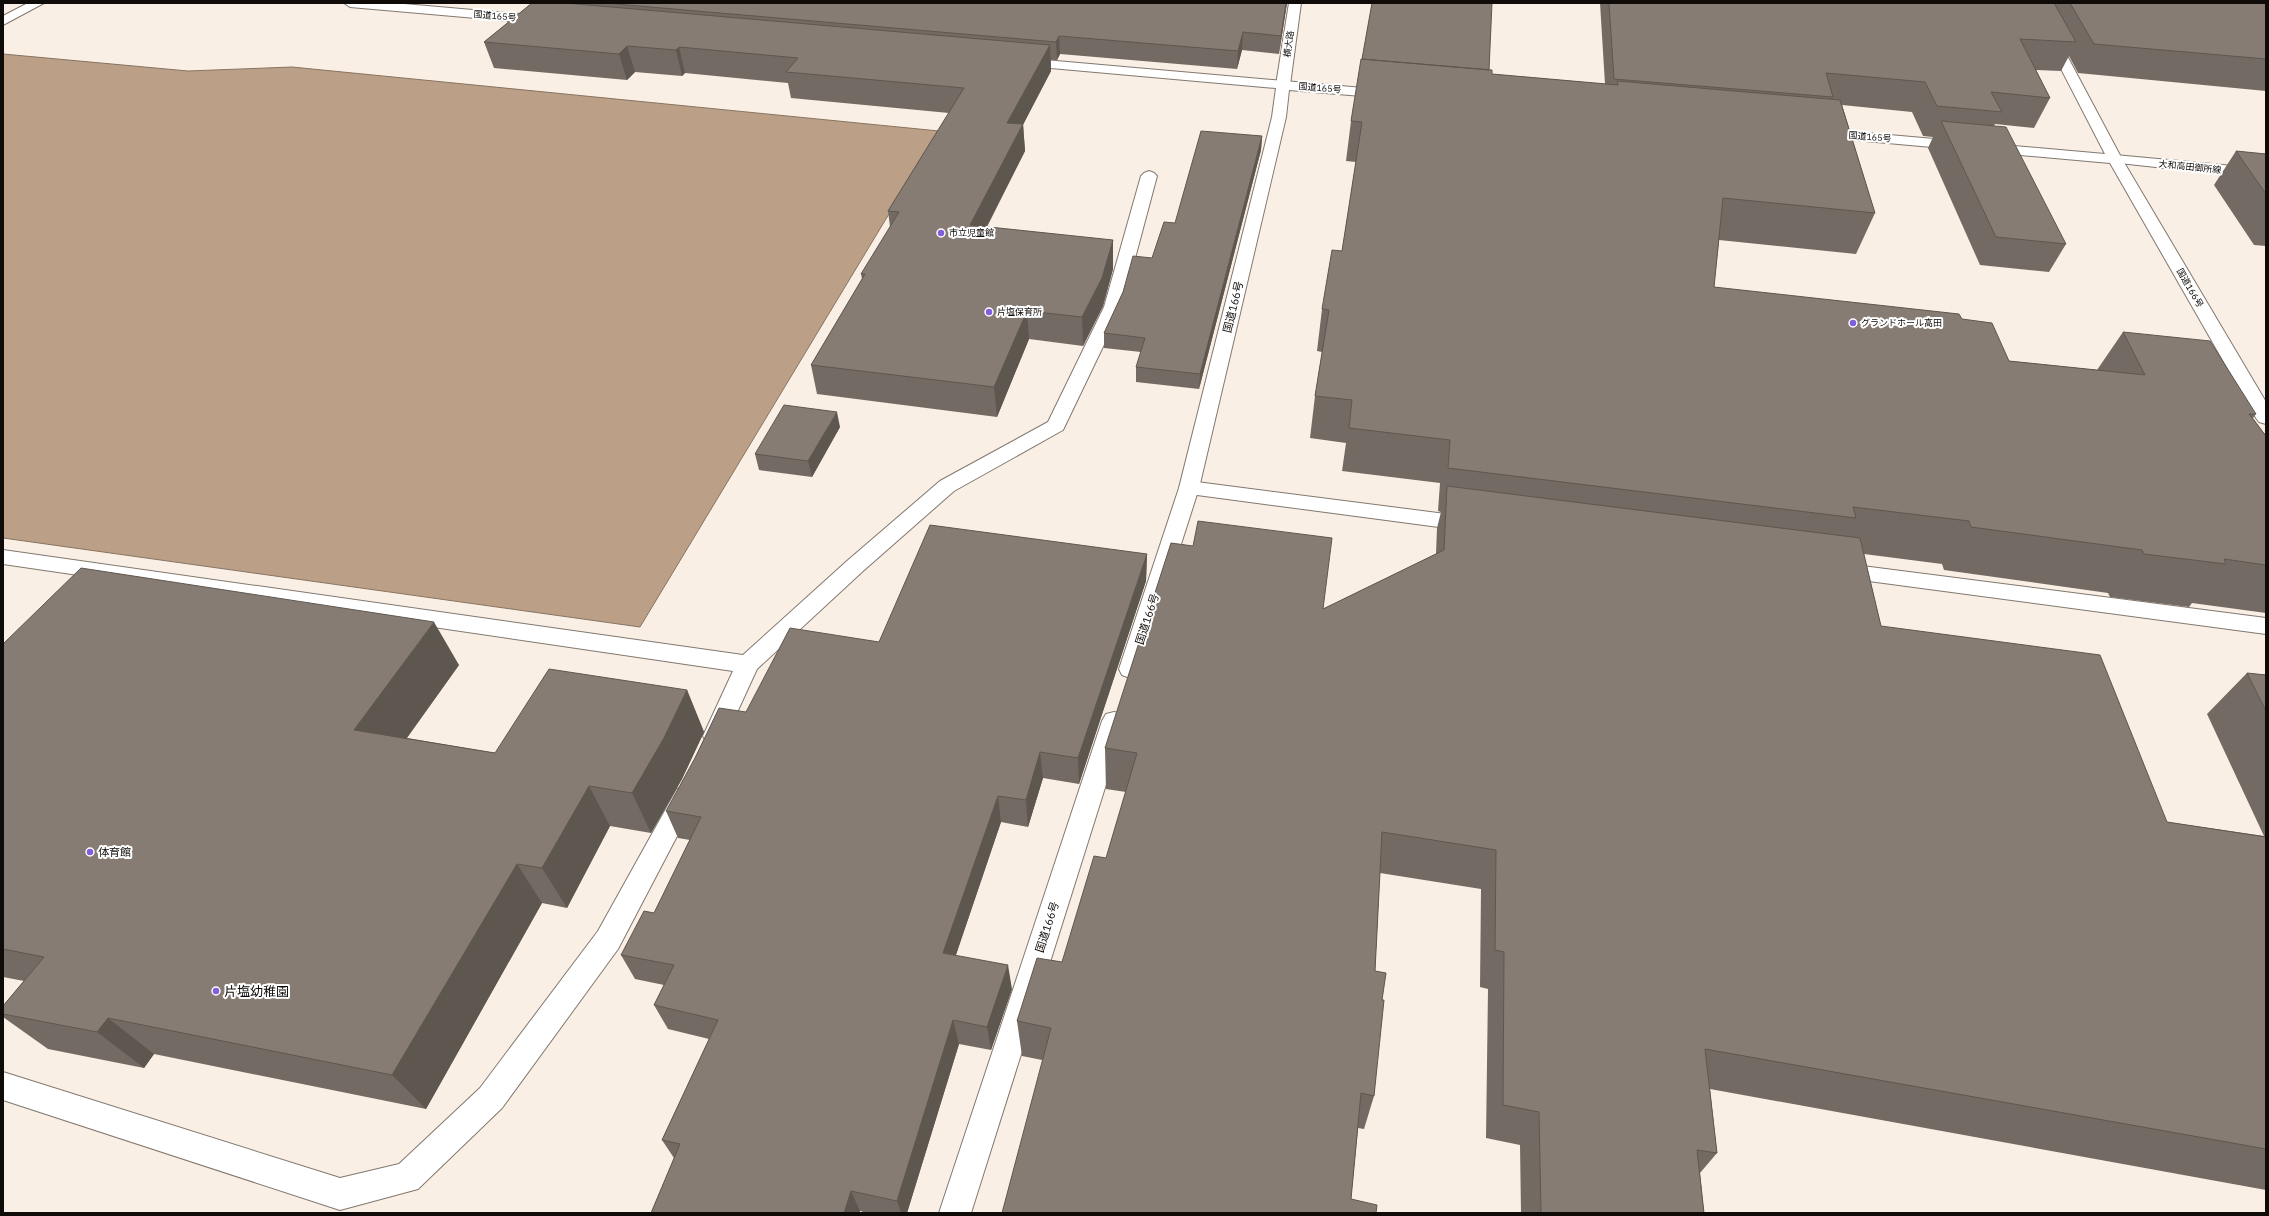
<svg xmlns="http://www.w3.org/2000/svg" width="2269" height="1216" viewBox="0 0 2269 1216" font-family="'IBM Plex Sans','Noto Sans JP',sans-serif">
	<rect width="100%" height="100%" fill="#faefe5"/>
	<path fill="#bba087" stroke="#877361" d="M 3,54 L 188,71 L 292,67 L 939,131 L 640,627 L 3,538 Z"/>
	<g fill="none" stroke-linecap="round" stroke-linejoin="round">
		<g stroke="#82786f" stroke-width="2">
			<path id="street" d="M 28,3 L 44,3 L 3,25 L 3,16 Z
				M 1289,3 L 1301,3 L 1290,85 L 1283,89 L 1276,85 Z
				M 1149,171 L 1154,173 L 1157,176 L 1122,307 L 1063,430 L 954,491 L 863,571 L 757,669 L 723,743 L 715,746 L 707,743 L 703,736 L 733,671 L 3,564 L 3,550 L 743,655 L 847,561 L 940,481 L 1048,422 L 1104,307 L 1141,176 L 1144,173 Z
				M 1189,481 L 1469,517 L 1476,519 L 1479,524 L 1476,529 L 1469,531 L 1182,493 L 1179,488 L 1182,483 Z
				M 1839,563 L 2266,618 L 2266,634 L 1831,576 L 1828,571 L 1831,566 Z
				M 686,786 L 695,789 L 698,796 L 618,949 L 502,1108 L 418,1189 L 340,1210 L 3,1100 L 3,1072 L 340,1178 L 399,1164 L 480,1088 L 598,931 L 677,789 Z"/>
		</g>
		<g stroke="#82786f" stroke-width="2">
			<path id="secondary" d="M 2115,155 L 2266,169 L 2266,179 L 2110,162 L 2108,159 L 2110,156 Z"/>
		</g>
		<g stroke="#82786f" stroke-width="2">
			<path id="highway" d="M 344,3 L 393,3 L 543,16 L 549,20 L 543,24 L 350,7 Z
				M 2027,3 L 2039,3 L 2122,159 L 2266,402 L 2266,424 L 2259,422 L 2256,418 L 2110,163 L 1821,137 L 1814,133 L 1821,129 L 2105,154 Z
				M 1022,58 L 1386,90 L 1393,94 L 1386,98 L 1289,90 L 1286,117 L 1199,488 L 1141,669 L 1138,675 L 1130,678 L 1122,675 L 1119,669 L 1179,488 L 1272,117 L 1276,88 L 1017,65 L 1015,62 L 1017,59 Z
				M 1114,712 L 1122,714 L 1126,721 L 971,1213 L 939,1213 L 1102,721 L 1106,714 Z"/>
		</g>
		<use href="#street" fill="#fff" fill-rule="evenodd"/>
		<use href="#secondary" fill="#fff" fill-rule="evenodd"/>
		<use href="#highway" fill="#fff" fill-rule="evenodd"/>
	</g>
	<path fill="#736b63" d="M 532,3 L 1287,3 L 1279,54 L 1242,50 L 1237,69 L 1060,54 L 1057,60 L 1051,60 L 1051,71 L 1023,124 L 1025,151 L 987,227 L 1113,269 L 1103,306 L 1083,346 L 1029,339 L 997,417 L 817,394 L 811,365 L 862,279 L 861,274 L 890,227 L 888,211 L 949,113 L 791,98 L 788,83 L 685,73 L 682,76 L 635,72 L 627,80 L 494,68 L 484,42 Z
		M 1372,3 L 1492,3 L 1491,8 L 1489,70 L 1492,74 L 1605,84 L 1600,3 L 2266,3 L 2266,91 L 2078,73 L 2069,56 L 2061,71 L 2036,70 L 2050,98 L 2034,128 L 1995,124 L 1994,126 L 2066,244 L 2049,272 L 1980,265 L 1928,148 L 1933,137 L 1923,136 L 1912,112 L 1842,105 L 1875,213 L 1856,254 L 1719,240 L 1714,287 L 1962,319 L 2009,361 L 2097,370 L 2123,332 L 2256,414 L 2253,418 L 2266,436 L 2266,613 L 2192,603 L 2189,607 L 2110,597 L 2108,593 L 1944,570 L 1942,564 L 1864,554 L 1881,626 L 2167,822 L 2264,836 L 2207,714 L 2247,673 L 2266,675 L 2266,1190 L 1710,1089 L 1717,1153 L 1700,1173 L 1704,1213 L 1521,1213 L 1520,1145 L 1486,1138 L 1488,989 L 1480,987 L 1481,889 L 1380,873 L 1375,971 L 1382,1000 L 1374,1096 L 1364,1129 L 1358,1128 L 1351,1199 L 1376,1213 L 1042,1060 L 1022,1056 L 1017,1021 L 1062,962 L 1106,858 L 1126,792 L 1106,789 L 1105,748 L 1323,609 L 1436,554 L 1437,528 L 1441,512 L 1438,511 L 1440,483 L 1342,471 L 1346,443 L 1310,438 L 1315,396 L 1322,352 L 1317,351 L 1322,309 L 1342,251 L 1356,162 L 1346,161 L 1351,121 Z
		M 1262,136 L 1261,150 L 1199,389 L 1136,382 L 1136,367 L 1141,352 L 1104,348 L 1104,333 L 1123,292 L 1152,258 L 1175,223 Z
		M 2236,151 L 2266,154 L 2266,246 L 2254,245 L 2214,185 Z
		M 840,427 L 812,477 L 759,470 L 755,454 Z
		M 1147,554 L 1146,581 L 1079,784 L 1043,778 L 1028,827 L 1001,822 L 956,955 L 1012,989 L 991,1050 L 959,1044 L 907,1213 L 867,1213 L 860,1211 L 859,1213 L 651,1213 L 674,1158 L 662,1140 L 709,1039 L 668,1029 L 654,1005 L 664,985 L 635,979 L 621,955 L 654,913 L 690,840 L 678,838 L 666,811 L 746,712 L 879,642 Z
		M 3,644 L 459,665 L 407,738 L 495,753 L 687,690 L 704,732 L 682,779 L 651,833 L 610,826 L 567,908 L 542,903 L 426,1109 L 154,1054 L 144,1068 L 48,1049 L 3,1017 L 3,1006 L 24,981 L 3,977 Z"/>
	<path fill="#5e5750" d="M 1286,3 L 1287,3 L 1279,54 L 1281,36 Z
		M 1243,32 L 1242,50 L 1237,69 L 1238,51 Z
		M 1059,36 L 1060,54 L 1057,60 L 1056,42 Z
		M 1050,45 L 1051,71 L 1010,150 L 1007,123 Z
		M 627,46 L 635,72 L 627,80 L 619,54 Z
		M 679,47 L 685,73 L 682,76 L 676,50 Z
		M 1023,124 L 1025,151 L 973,253 L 970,225 Z
		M 1262,136 L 1261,150 L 1199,389 L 1200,374 Z
		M 1113,240 L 1113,269 L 1103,306 L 1083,346 L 1082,317 Z
		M 1027,311 L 1029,339 L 997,417 L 994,387 Z
		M 837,412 L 840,427 L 812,477 L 808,461 Z
		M 1147,554 L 1146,581 L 1079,784 L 1078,758 Z
		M 434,622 L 459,665 L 383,771 L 354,730 Z
		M 687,690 L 704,732 L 682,779 L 651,833 L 632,793 Z
		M 1040,752 L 1043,778 L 1028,827 L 1026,800 Z
		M 589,786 L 610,826 L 567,908 L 542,868 Z
		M 998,796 L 1001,822 L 948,978 L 943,953 Z
		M 517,864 L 542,903 L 426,1109 L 392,1075 Z
		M 1008,965 L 1012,989 L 991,1050 L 987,1027 Z
		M 108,1018 L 154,1054 L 144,1068 L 97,1032 Z
		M 953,1020 L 959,1044 L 907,1213 L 901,1213 L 897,1201 Z
		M 851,1191 L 860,1211 L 859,1213 L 844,1213 Z"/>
	<path fill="#867c73" stroke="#5e5750" d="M 532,3 L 565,3 L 1050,45 L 1007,123 L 1023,124 L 970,225 L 1113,240 L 1102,278 L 1082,317 L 1027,311 L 994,387 L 811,365 L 865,274 L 861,274 L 899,212 L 888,211 L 964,88 L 786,72 L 798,58 L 679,47 L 676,50 L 627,46 L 619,54 L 484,42 Z
		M 604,3 L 1286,3 L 1281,36 L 1243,32 L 1238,51 L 1059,36 L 1056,42 Z
		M 1372,3 L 1492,3 L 1489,70 L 1362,59 Z
		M 1609,3 L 2054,3 L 2076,42 L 2020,39 L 2050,98 L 1991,92 L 2002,112 L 1937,106 L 1925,82 L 1826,73 L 1833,97 L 1614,79 Z
		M 2070,3 L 2266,3 L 2266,59 L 2094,44 Z
		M 1361,59 L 1492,70 L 1492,74 L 1618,85 L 1617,81 L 1840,100 L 1875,213 L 1723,198 L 1714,287 L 1959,314 L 1962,319 L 1992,323 L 2009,361 L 2145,375 L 2123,332 L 2210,341 L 2256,414 L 2249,414 L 2266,436 L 2266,565 L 2224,559 L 2226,564 L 2144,554 L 2142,550 L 1971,527 L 1969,521 L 1853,507 L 1856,518 L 1448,468 L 1450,440 L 1349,428 L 1352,400 L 1315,396 L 1329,310 L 1322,309 L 1332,250 L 1342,251 L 1362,122 L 1351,121 Z
		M 1941,121 L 2006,127 L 2066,244 L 1996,237 Z
		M 1201,131 L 1262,136 L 1200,374 L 1136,367 L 1145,338 L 1104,333 L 1123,292 L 1133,256 L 1152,258 L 1164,222 L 1175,223 Z
		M 2236,151 L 2266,154 L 2266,194 Z
		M 784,405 L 837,412 L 808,461 L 755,454 Z
		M 1447,486 L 1860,538 L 1881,626 L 2100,655 L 2167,822 L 2266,837 L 2266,1149 L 1705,1049 L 1717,1153 L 1697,1150 L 1704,1213 L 1541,1213 L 1539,1112 L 1503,1105 L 1504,952 L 1495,950 L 1496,850 L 1382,832 L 1375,971 L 1386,973 L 1382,1000 L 1384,1000 L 1374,1096 L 1361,1093 L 1351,1199 L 1377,1205 L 1376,1213 L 1002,1213 L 1051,1028 L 1017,1021 L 1037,958 L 1062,962 L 1094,856 L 1106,858 L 1137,753 L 1105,748 L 1171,543 L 1193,546 L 1198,521 L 1332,538 L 1323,609 L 1444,550 Z
		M 930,525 L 1147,554 L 1078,758 L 1040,752 L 1026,800 L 998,796 L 943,953 L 1008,965 L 987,1027 L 953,1020 L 897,1201 L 851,1191 L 844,1213 L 651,1213 L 680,1144 L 662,1140 L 718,1020 L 654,1005 L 674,965 L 621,955 L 644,911 L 654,913 L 701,817 L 666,811 L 695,758 L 719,708 L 746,712 L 790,628 L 879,642 Z
		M 81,568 L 434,622 L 354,730 L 495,753 L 549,669 L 687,690 L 664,738 L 632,793 L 589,786 L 542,868 L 517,864 L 392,1075 L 108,1018 L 97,1032 L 3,1014 L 3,1006 L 44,957 L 3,949 L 3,644 Z
		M 2247,673 L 2266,675 L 2266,711 Z"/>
	<g fill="#7f5fda" stroke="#fff" stroke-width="1.5">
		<circle cx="941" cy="233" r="4"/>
		<circle cx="989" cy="312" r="4"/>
		<circle cx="1853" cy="323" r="4"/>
		<circle cx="90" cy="852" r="4"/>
		<circle cx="216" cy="991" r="4"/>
	</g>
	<g text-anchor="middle" stroke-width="4" stroke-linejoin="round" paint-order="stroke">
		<g font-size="9" fill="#0e0b08" stroke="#fff">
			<text transform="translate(495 16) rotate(5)" y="3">国道165号</text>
			<text transform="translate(1289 44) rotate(-82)" y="3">横大路</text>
			<text transform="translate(1320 88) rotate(5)" y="3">国道165号</text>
			<text transform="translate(1870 137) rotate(5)" y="3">国道165号</text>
			<text transform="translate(2190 167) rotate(6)" y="3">大和高田御所線</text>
			<text transform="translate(2190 288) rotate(60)" y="3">国道166号</text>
		</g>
		<g font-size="9" fill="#0e0b08" stroke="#fff" text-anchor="start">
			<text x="949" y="236">市立児童館</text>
			<text x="997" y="315">片塩保育所</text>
			<text x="1861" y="326">グランドホール高田</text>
		</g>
		<g font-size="11" fill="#0e0b08" stroke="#fff">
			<text transform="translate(1233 307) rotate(-76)" y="4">国道166号</text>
			<text transform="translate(1147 619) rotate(-72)" y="4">国道166号</text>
			<text transform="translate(1047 927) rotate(-72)" y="4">国道166号</text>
		</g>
		<g font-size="11" fill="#0e0b08" stroke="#fff" text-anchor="start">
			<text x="98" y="856">体育館</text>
		</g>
		<g font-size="13" fill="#0e0b08" stroke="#fff" text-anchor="start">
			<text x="224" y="996">片塩幼稚園</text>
		</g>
	</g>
	<rect width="2269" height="1216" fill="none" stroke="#0e0b08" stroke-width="8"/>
</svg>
